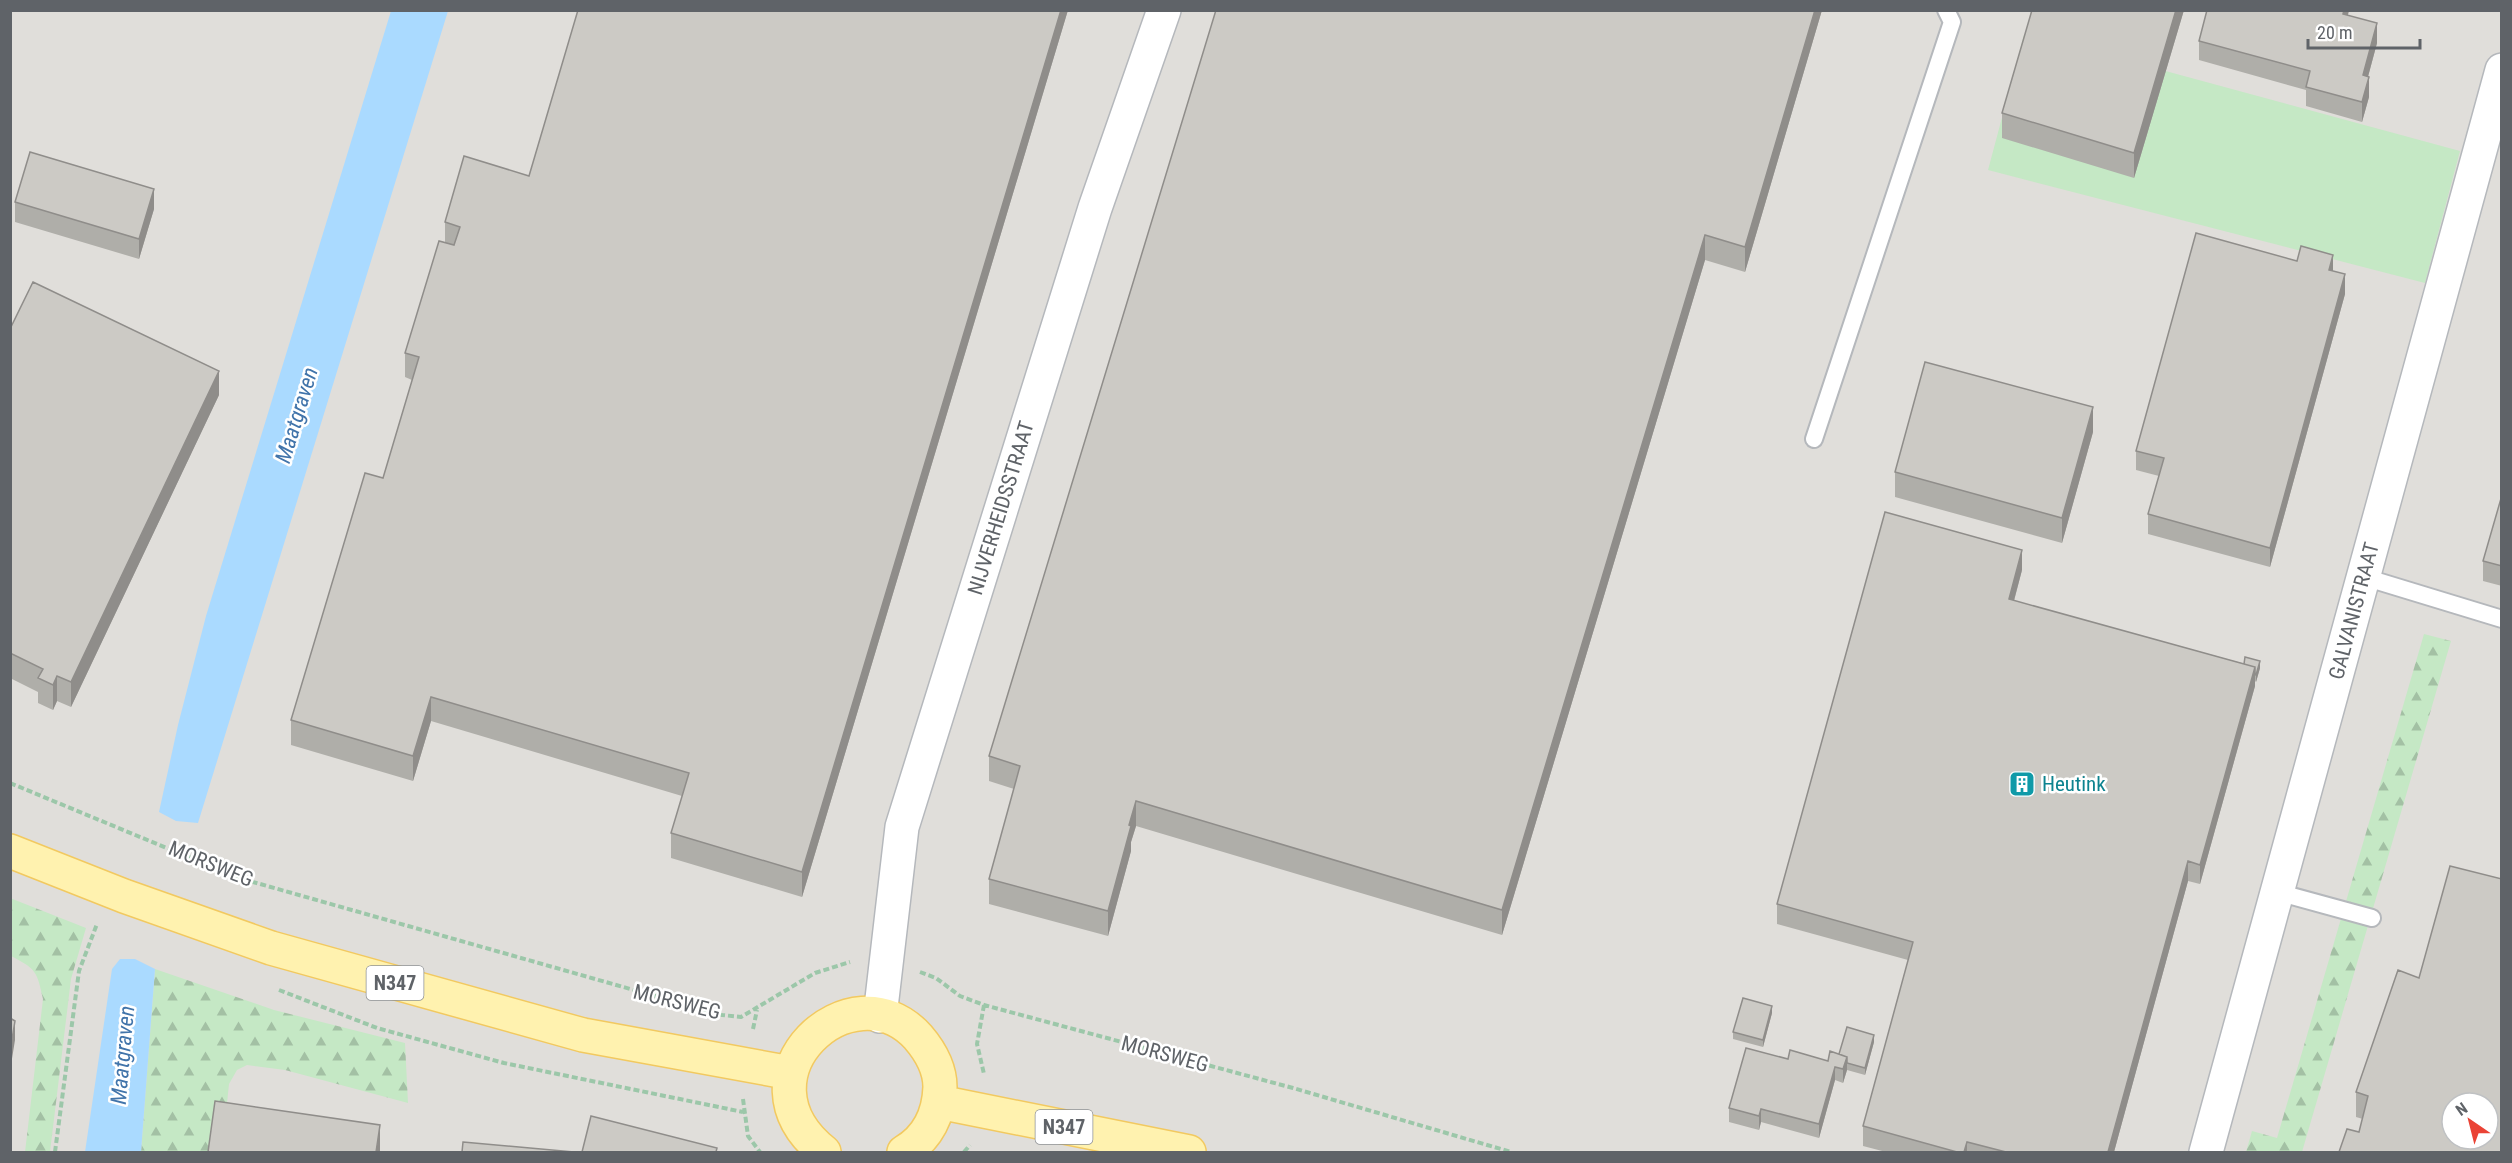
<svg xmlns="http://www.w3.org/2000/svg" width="2512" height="1163" viewBox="0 0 2512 1163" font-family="'Roboto Condensed',sans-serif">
	<defs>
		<pattern id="forest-firs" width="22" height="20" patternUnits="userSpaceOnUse" patternTransform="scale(1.5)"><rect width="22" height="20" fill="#c5e8c5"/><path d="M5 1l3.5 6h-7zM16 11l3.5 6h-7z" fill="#a3c0a4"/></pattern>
	</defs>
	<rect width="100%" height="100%" fill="#f1efe8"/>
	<path fill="#e0deda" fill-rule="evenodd" d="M 10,11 L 2501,11 L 2501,1152 L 11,1152 ZM 2452,1103 L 2488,1103 L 2488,1139 L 2452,1139 Z"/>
	<path fill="#c5e8c5" d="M 2024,35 L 2055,41 L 2460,151 L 2425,283 L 1988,170 Z"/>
	<path fill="url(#forest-firs)" d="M 2424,634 L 2451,641 L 2302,1152 L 2246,1152 L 2252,1131 L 2277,1138 Z
		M 10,898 L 86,928 L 71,979 L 50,1152 L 25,1152 L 43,999 C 37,971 36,969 11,956 Z
		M 155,969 L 274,1010 L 405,1043 L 408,1103 L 285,1070 L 247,1065 L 237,1070 L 229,1084 L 222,1152 L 141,1152 Z"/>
	<path fill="#aadaff" d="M 391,11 L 448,11 L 198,823 L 176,821 L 159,812 L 178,725 L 206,616 Z
		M 120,959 L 135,959 L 155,969 L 141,1152 L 85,1152 L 112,969 Z"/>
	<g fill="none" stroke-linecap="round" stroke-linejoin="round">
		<g stroke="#b5b8bc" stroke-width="20">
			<path id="service" d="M 1814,439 L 1952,22 L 1946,10
				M 2364,577 L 2502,619
				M 2277,892 L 2372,918"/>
		</g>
		<g stroke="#b5b8bc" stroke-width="36">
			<path id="minor" d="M 880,1016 L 902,827 L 1095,208 L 1164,10
				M 2206,1152 L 2502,70"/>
		</g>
		<g stroke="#f2c960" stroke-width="36">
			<path id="primary" d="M 10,851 L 124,896 L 271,948 L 583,1035 L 791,1073
				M 939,1102 L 1189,1152
				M 824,1152 C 729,1076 852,964 918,1037 C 930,1051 940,1068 940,1087 C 939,1114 928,1138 904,1152"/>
		</g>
		<path stroke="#9cc7a9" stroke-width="4" stroke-dasharray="6 3" stroke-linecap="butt" d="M 10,783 L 239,878 L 722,1015 L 741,1017 L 815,973 L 850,962
			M 920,972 L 936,978 L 960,996 L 984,1005 L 1293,1088 L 1511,1152
			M 279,990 L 377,1028 L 504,1063 L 743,1112
			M 984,1005 L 977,1044 L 984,1074
			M 753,1029 L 757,1010
			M 743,1099 L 748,1136 L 760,1152
			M 55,1152 L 79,971 L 97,924
			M 964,1152 L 970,1145"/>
		<use href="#service" stroke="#fff" stroke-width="16"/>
		<use href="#minor" stroke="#fff" stroke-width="33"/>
		<use href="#primary" stroke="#fff2af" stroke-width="33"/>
	</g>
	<path fill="#afaea9" d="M 578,10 L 1068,10 L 802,897 L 671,858 L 671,833 L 682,796 L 431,721 L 413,781 L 291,745 L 291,720 L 383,478 L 412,380 L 405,377 L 405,353 L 445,242 L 445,222 L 529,176 Z
		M 1822,10 L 1745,272 L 1705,260 L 1502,935 L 1136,826 L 1131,842 L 1131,851 L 1108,936 L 989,904 L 989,879 L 1014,789 L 989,781 L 989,756 Z
		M 2032,10 L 2184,10 L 2134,178 L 2002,138 L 2002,113 Z
		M 2207,10 L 2349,10 L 2348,15 L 2377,43 L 2368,77 L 2369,97 L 2362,122 L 2306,106 L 2306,90 L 2199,60 L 2199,41 Z
		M 15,202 L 154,209 L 139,259 L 15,222 Z
		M 2333,271 L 2345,294 L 2270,567 L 2148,534 L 2148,514 L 2159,476 L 2136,470 L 2136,451 Z
		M 10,329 L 219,395 L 71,707 L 57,701 L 53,710 L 38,703 L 38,692 L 10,678 Z
		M 2093,432 L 2062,543 L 1895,497 L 1895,472 Z
		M 2502,495 L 2502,586 L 2483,581 L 2483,561 Z
		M 2022,570 L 2014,601 L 2260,668 L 2256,682 L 2255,681 L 2255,686 L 2200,884 L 2188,881 L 2114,1152 L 1886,1152 L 1863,1146 L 1863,1126 L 1908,960 L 1777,924 L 1777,904 Z
		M 2419,978 L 2359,1132 L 2363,1119 L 2356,1117 L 2356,1092 Z
		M 1772,1013 L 1763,1047 L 1733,1039 L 1733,1032 Z
		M 1874,1042 L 1865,1075 L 1847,1070 L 1843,1083 L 1835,1080 L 1819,1138 L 1761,1122 L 1759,1130 L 1729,1122 L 1729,1108 L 1788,1059 L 1828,1061 L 1839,1054 Z"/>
	<path fill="#8f8d8a" d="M 1061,10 L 1068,10 L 802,897 L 802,872 Z
		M 1815,10 L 1822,10 L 1745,272 L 1745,247 Z
		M 2176,10 L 2184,10 L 2134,178 L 2134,153 Z
		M 2344,10 L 2349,10 L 2343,34 L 2343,14 Z
		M 2377,23 L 2377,43 L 2363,95 L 2363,75 Z
		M 2369,77 L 2369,97 L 2362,122 L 2362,102 Z
		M 154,189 L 154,209 L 139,259 L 139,239 Z
		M 1705,235 L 1705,260 L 1502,935 L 1502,910 Z
		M 2333,255 L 2333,274 L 2329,270 Z
		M 2345,274 L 2345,294 L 2270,567 L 2270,548 Z
		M 219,371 L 219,395 L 71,707 L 71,682 Z
		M 2093,407 L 2093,432 L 2062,543 L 2062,518 Z
		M 2022,550 L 2022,570 L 2009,619 L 2009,599 Z
		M 2260,661 L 2260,668 L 2256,682 L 2256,675 Z
		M 2255,667 L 2255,686 L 2200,884 L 2200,865 Z
		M 57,676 L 57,701 L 53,710 L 53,685 Z
		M 431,697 L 431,721 L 413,781 L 413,756 Z
		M 1136,801 L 1136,826 L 1131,842 L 1131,851 L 1108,936 L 1108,911 L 1129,825 Z
		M 2188,861 L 2188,881 L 2114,1152 L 2108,1152 Z
		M 1772,1006 L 1772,1013 L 1763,1047 L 1763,1040 Z
		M 15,1021 L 15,1040 L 10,1071 L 10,1051 Z
		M 1874,1035 L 1874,1042 L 1865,1075 L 1865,1068 Z
		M 1847,1057 L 1847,1070 L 1843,1083 L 1843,1069 Z
		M 1835,1067 L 1835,1080 L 1819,1138 L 1819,1124 Z
		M 1761,1109 L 1761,1122 L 1759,1130 L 1759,1116 Z
		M 380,1125 L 380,1152 L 376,1152 Z
		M 1967,1142 L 1967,1152 L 1964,1152 Z"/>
	<path fill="#cccac5" stroke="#8f8d8a" stroke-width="1.5" fill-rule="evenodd" d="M 578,10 L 1061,10 L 802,872 L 671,833 L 689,773 L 431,697 L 413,756 L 291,720 L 365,473 L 383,478 L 419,357 L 405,353 L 439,241 L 454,245 L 460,227 L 445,222 L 464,156 L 529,176 Z
		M 1216,10 L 1815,10 L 1745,247 L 1705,235 L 1502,910 L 1136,801 L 1129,825 L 1131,826 L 1108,911 L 989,879 L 1020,766 L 989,756 Z
		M 2032,10 L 2176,10 L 2134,153 L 2002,113 Z
		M 2207,10 L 2344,10 L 2343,14 L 2377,23 L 2363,75 L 2369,77 L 2362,102 L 2306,87 L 2310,71 L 2199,41 Z
		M 30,152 L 154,189 L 139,239 L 15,202 Z
		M 2196,233 L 2297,261 L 2301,246 L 2333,255 L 2329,270 L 2345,274 L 2270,548 L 2148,514 L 2164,458 L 2136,451 Z
		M 33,282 L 219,371 L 71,682 L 57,676 L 53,685 L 38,678 L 43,669 L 10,653 L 10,329 Z
		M 1925,362 L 2093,407 L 2062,518 L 1895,472 Z
		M 2502,495 L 2502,566 L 2483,561 Z
		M 1885,512 L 2022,550 L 2009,599 L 2255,667 L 2200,865 L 2188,861 L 2108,1152 L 2006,1152 L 1967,1142 L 1964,1152 L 1957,1152 L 1863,1126 L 1913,942 L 1777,904 Z
		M 2245,657 L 2260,661 L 2256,675 L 2255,674 L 2255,667 L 2244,664 Z
		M 2450,866 L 2502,879 L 2502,1152 L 2339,1152 L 2347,1129 L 2359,1132 L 2368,1096 L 2356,1092 L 2398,970 L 2419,978 ZM 2452,1103 L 2488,1103 L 2488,1139 L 2452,1139 Z
		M 1743,998 L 1772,1006 L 1763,1040 L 1733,1032 Z
		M 10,1018 L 15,1021 L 10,1051 Z
		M 1847,1027 L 1874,1035 L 1865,1068 L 1847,1063 L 1847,1057 L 1839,1054 Z
		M 1746,1048 L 1788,1059 L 1790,1050 L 1828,1061 L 1830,1051 L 1847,1057 L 1843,1069 L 1835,1067 L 1819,1124 L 1761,1109 L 1759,1116 L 1729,1108 Z
		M 215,1101 L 380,1125 L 376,1152 L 208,1152 Z
		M 591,1116 L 717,1148 L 716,1152 L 582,1152 Z
		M 463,1142 L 574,1152 L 462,1152 Z"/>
	<defs>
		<g id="building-square" transform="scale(1.35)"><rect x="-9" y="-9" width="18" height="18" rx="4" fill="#0f9aa8" stroke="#fff"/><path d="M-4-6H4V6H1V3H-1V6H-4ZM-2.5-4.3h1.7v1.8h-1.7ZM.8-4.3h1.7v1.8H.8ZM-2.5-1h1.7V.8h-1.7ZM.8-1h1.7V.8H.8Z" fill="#fff"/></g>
	</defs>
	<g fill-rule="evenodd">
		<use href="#building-square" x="2022" y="784"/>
	</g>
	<g text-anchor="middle" stroke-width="5" stroke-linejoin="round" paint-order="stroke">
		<g fill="#fff" stroke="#8f9295" stroke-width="1.5">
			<rect x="366.5" y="966" width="57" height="34" rx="4.5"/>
			<rect x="1035.5" y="1110" width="57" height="34" rx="4.5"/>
		</g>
		<g font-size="20" font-weight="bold" fill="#5f6368">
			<text x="395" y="990">N347</text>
			<text x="1064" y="1134">N347</text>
		</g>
		<g font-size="21" fill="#5f6368" stroke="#fff">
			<text transform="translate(1001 508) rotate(-73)" y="7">NIJVERHEIDSSTRAAT</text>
			<text transform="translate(2354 611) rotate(-75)" y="7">GALVANISTRAAT</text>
			<text transform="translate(211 864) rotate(22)" y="7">MORSWEG</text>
			<text transform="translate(677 1002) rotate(14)" y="7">MORSWEG</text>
			<text transform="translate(1165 1054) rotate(15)" y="7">MORSWEG</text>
		</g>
		<g font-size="21" fill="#0d838f" stroke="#fff" text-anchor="start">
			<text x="2042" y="791">Heutink</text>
		</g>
		<g font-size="22" font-style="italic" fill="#4174aa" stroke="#fff">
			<text transform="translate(296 415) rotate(-73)" y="8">Maatgraven</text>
			<text transform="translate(122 1055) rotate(-85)" y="8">Maatgraven</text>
		</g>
	</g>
	<rect width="2512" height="1163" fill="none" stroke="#5f6368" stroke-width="24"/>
	<g transform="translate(2470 1121) rotate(325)"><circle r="28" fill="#ffffff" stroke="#bfc1c3" stroke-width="1.5"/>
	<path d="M0-4.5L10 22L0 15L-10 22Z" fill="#ea4335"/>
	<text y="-9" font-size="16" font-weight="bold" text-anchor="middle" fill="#5f6368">N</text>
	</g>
	<path d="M2308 39v9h112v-9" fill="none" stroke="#5f6368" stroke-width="3"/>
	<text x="2317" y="39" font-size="18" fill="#5f6368" stroke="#ffffff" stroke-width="4.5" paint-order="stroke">20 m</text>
</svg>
